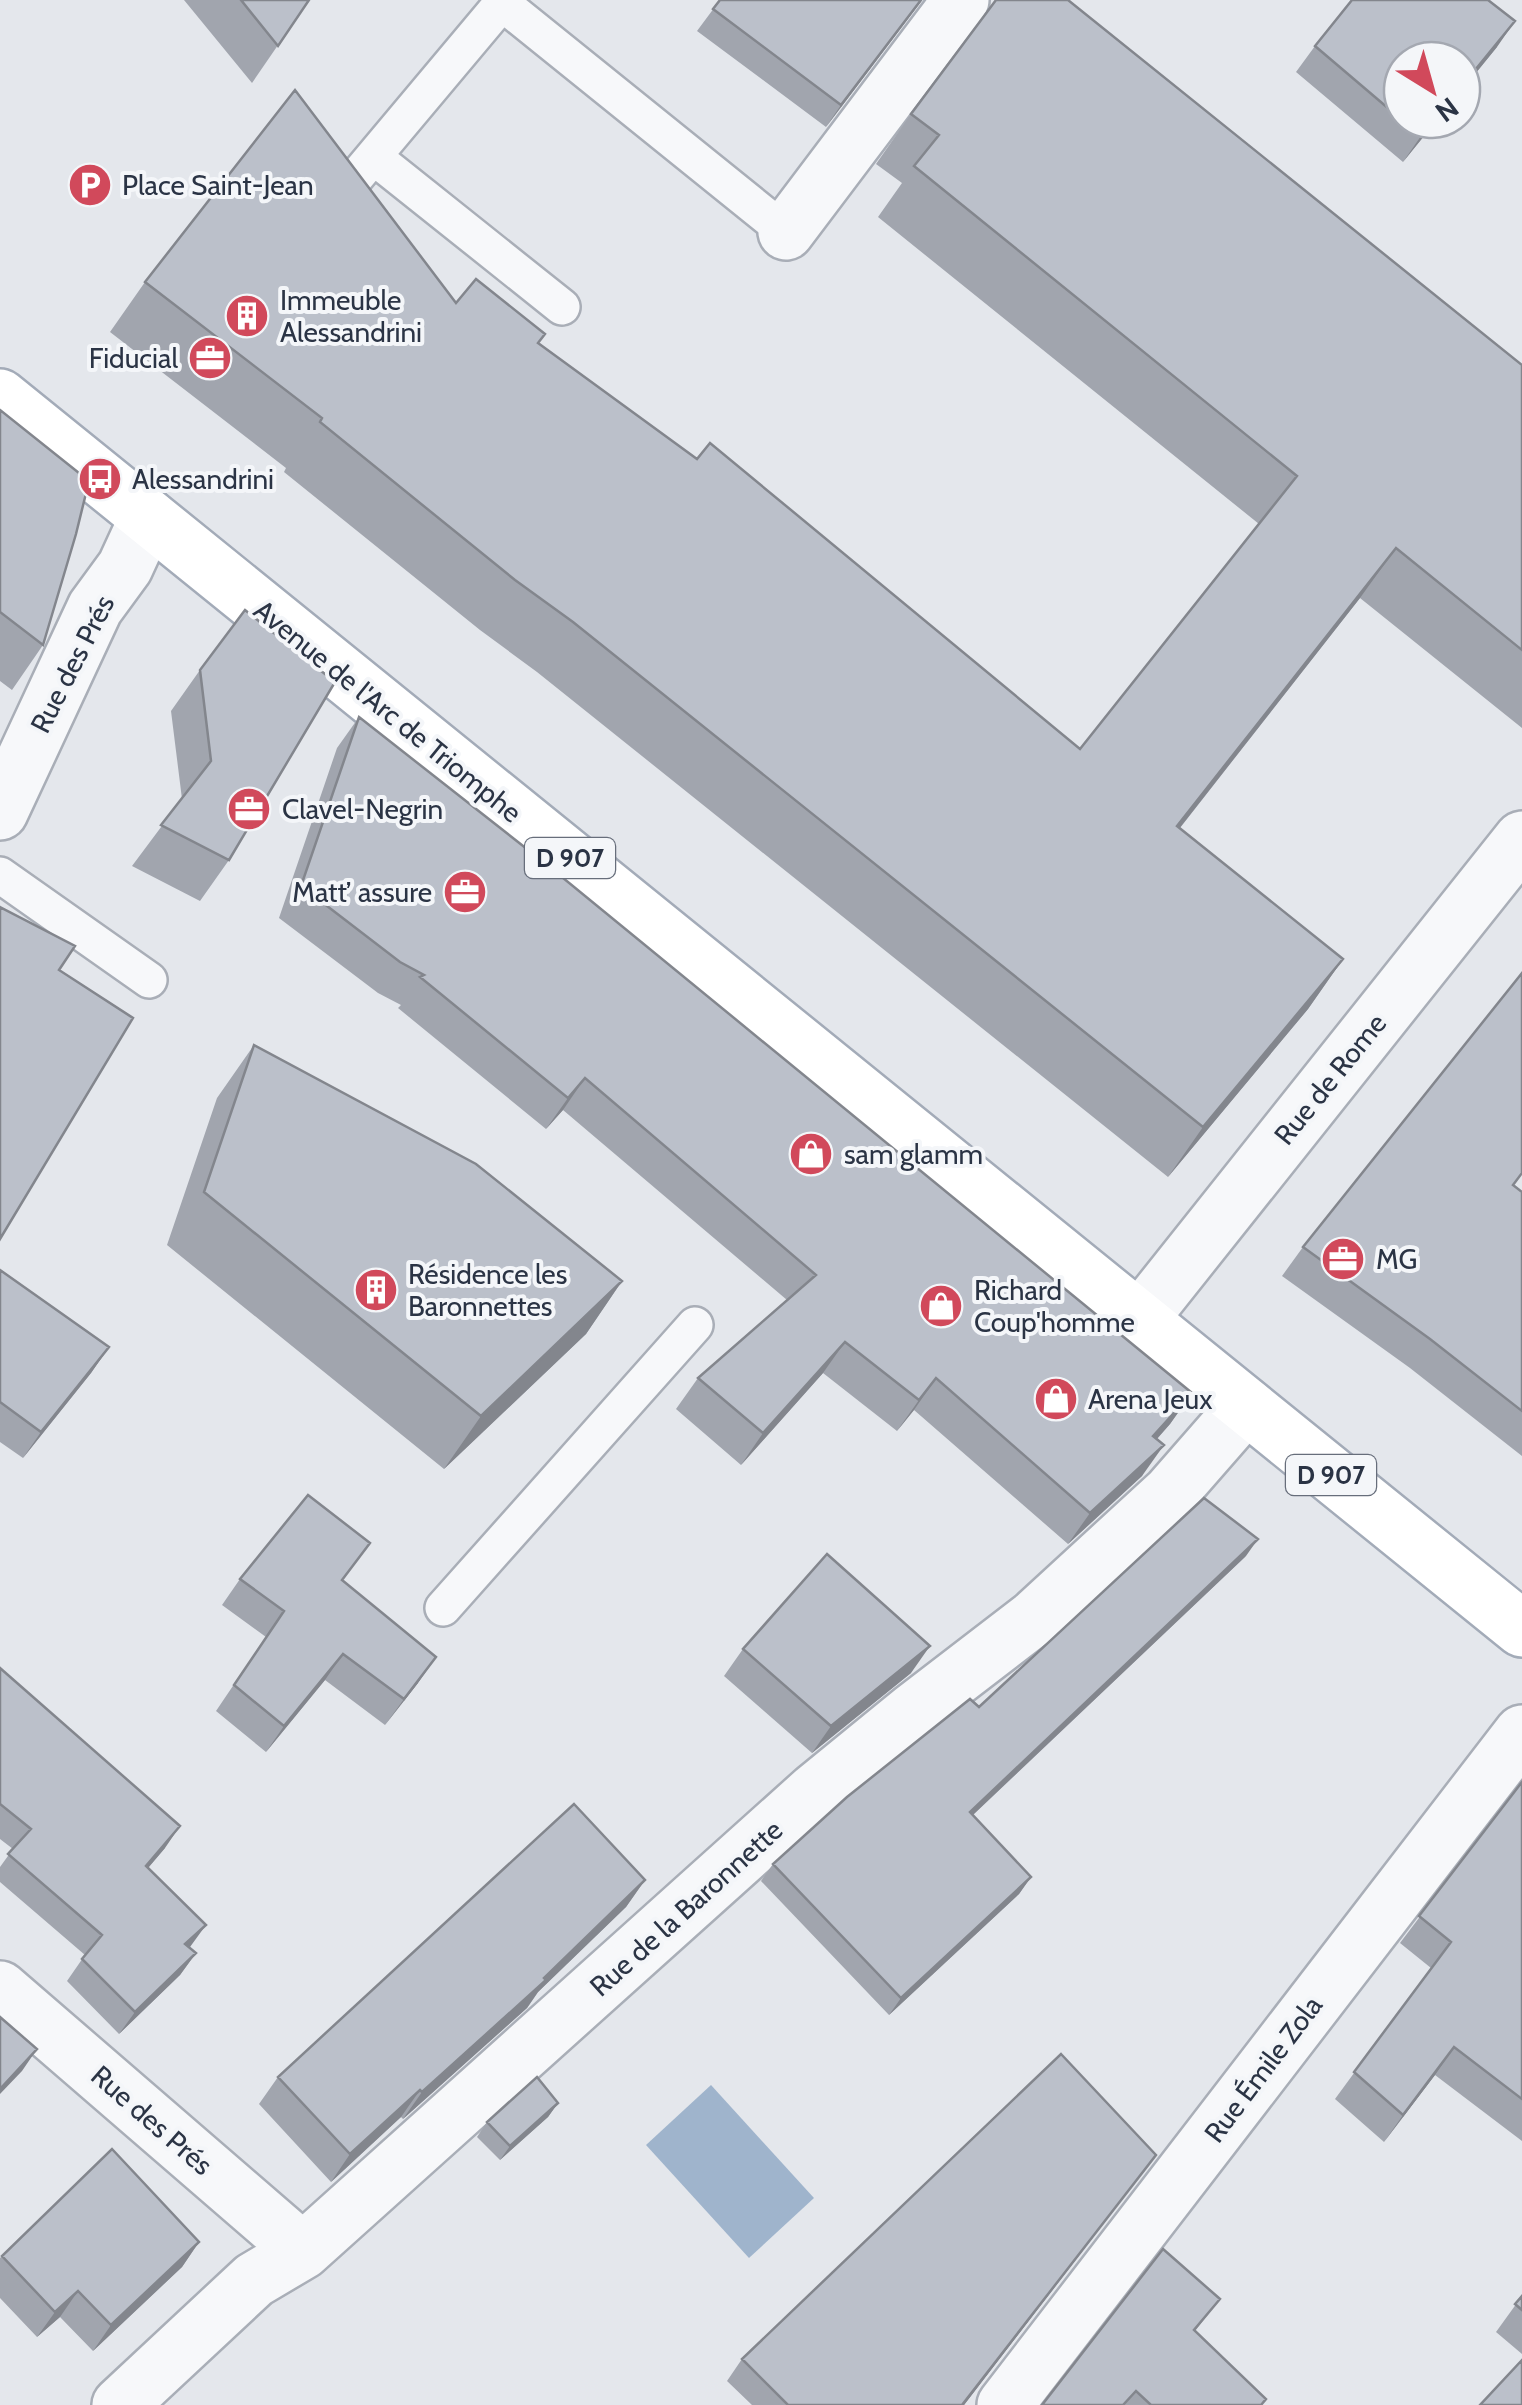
<svg xmlns="http://www.w3.org/2000/svg" width="1522" height="2405" viewBox="0 0 1522 2405" font-family="Cabin,sans-serif">
	<rect width="100%" height="100%" fill="#e4e7ec"/>
	<path fill="#9fb4cc" d="M 711,2085 L 814,2198 L 749,2258 L 646,2145 Z"/>
	<g fill="none" stroke-linecap="round" stroke-linejoin="round">
		<g stroke="#a9aeb7" stroke-width="40">
			<path id="lane" d="M 374,157 L 562,307
				M 341,195 L 502,3 L 786,232
				M 0,875 L 149,980
				M 443,1608 L 695,1325"/>
		</g>
		<g stroke="#a9aeb7" stroke-width="60">
			<path id="street" d="M 786,232 L 961,0
				M 0,812 L 95,608 L 125,567 L 148,517
				M 1139,1320 L 1522,839
				M 0,1989 L 303,2251
				M 120,2405 L 254,2280 L 303,2251 L 815,1791 L 913,1711 L 1034,1618 L 1170,1493 L 1246,1406
				M 1005,2405 L 1522,1733"/>
		</g>
		<g stroke="#a3abb8" stroke-width="60">
			<path id="primary" d="M 0,397 L 1522,1629"/>
		</g>
		<use href="#lane" stroke="#f7f8fa" stroke-width="35"/>
		<use href="#street" stroke="#f7f8fa" stroke-width="55"/>
		<use href="#primary" stroke="#fff" stroke-width="55"/>
	</g>
	<path fill="#a1a5ae" d="M 184,0 L 309,0 L 252,83 Z
		M 720,0 L 922,0 L 826,127 L 697,31 Z
		M 1315,46 L 1497,47 L 1462,90 L 1462,60 L 1437,120 L 1403,162 L 1296,72 Z
		M 911,114 L 1522,365 L 1522,728 L 1360,598 L 1180,828 L 1343,959 L 1308,1009 L 1168,1177 L 537,672 L 480,630 L 284,472 L 286,468 L 110,332 L 145,282 L 456,303 L 539,343 L 1080,749 L 1259,524 L 878,217 L 902,183 L 876,164 Z
		M 0,410 L 43,645 L 12,690 L 0,681 Z
		M 200,670 L 229,860 L 200,901 L 132,866 L 182,799 L 171,711 Z
		M 359,717 L 1192,1393 L 1170,1424 L 1157,1439 L 1142,1476 L 1068,1544 L 914,1410 L 897,1431 L 823,1373 L 741,1465 L 676,1409 L 698,1378 L 787,1300 L 563,1110 L 546,1129 L 398,1008 L 401,1005 L 378,993 L 279,918 L 337,748 Z
		M 254,1045 L 622,1281 L 586,1334 L 444,1469 L 167,1245 L 217,1098 Z
		M 1514,1186 L 1522,1192 L 1522,1456 L 1410,1368 L 1282,1276 L 1303,1247 Z
		M 0,1270 L 109,1347 L 91,1373 L 23,1458 L 0,1442 Z
		M 1246,1556 L 973,1815 L 1031,1877 L 1019,1894 L 889,2015 L 761,1881 L 773,1864 L 979,1707 Z
		M 240,1579 L 343,1581 L 418,1683 L 385,1725 L 325,1680 L 266,1752 L 216,1711 L 266,1637 L 222,1605 Z
		M 743,1649 L 911,1673 L 812,1753 L 724,1676 Z
		M 0,1668 L 165,1848 L 148,1868 L 190,1948 L 196,1953 L 180,1975 L 119,2034 L 67,1981 L 85,1955 L 0,1882 L 0,1867 L 13,1849 L 0,1839 Z
		M 1522,1782 L 1522,2141 L 1435,2075 L 1384,2142 L 1335,2099 L 1431,1968 L 1400,1943 Z
		M 645,1880 L 626,1907 L 538,1992 L 527,2008 L 403,2119 L 401,2117 L 331,2182 L 259,2104 L 278,2077 Z
		M 558,2103 L 548,2117 L 500,2160 L 477,2137 L 487,2122 Z
		M 112,2149 L 199,2242 L 182,2267 L 93,2351 L 60,2317 L 37,2337 L 0,2298 L 0,2258 Z
		M 1156,2155 L 964,2405 L 752,2405 L 727,2381 L 742,2359 Z
		M 1522,2296 L 1522,2354 L 1496,2332 Z
		M 1209,2313 L 1195,2331 L 1262,2405 L 1042,2405 Z"/>
	<path fill="#83868d" d="M 921,0 L 922,0 L 826,127 L 841,105 Z
		M 1515,21 L 1497,47 L 1462,90 L 1462,86 Z
		M 1434,120 L 1437,120 L 1403,162 L 1421,136 Z
		M 1396,548 L 1360,598 L 1142,876 L 1177,826 Z
		M 1343,959 L 1308,1009 L 1168,1177 L 1203,1127 Z
		M 585,1078 L 563,1110 L 546,1129 L 568,1098 Z
		M 622,1281 L 586,1334 L 444,1469 L 481,1416 Z
		M 845,1342 L 823,1373 L 741,1465 L 763,1433 Z
		M 109,1347 L 91,1373 L 23,1458 L 41,1432 Z
		M 936,1378 L 914,1410 L 897,1431 L 919,1400 Z
		M 1192,1393 L 1170,1424 L 1131,1468 L 1153,1436 Z
		M 1164,1445 L 1142,1476 L 1068,1544 L 1090,1513 Z
		M 1258,1539 L 1246,1556 L 958,1829 L 970,1812 Z
		M 930,1646 L 911,1673 L 812,1753 L 831,1726 Z
		M 343,1654 L 325,1680 L 266,1752 L 284,1726 Z
		M 436,1657 L 418,1683 L 385,1725 L 404,1699 Z
		M 180,1826 L 165,1848 L 131,1888 L 146,1866 Z
		M 1031,1877 L 1019,1894 L 889,2015 L 901,1998 Z
		M 645,1880 L 626,1907 L 538,1992 L 527,2008 L 403,2119 L 422,2092 L 544,1978 Z
		M 206,1925 L 190,1947 L 170,1966 L 185,1944 Z
		M 196,1953 L 180,1975 L 119,2034 L 135,2012 Z
		M 1454,2047 L 1435,2075 L 1384,2142 L 1403,2115 Z
		M 37,2049 L 22,2071 L 0,2094 L 0,2089 Z
		M 420,2090 L 401,2117 L 331,2182 L 350,2154 Z
		M 558,2103 L 548,2117 L 500,2160 L 510,2146 Z
		M 1156,2155 L 964,2405 L 962,2405 Z
		M 199,2242 L 182,2267 L 93,2351 L 111,2325 Z
		M 78,2291 L 60,2317 L 37,2337 L 55,2312 Z"/>
	<path fill="#bbc0ca" stroke="#83868d" stroke-width="2.5" d="M 241,0 L 309,0 L 278,46 Z
		M 720,0 L 921,0 L 841,105 L 713,9 Z
		M 996,0 L 1068,0 L 1522,365 L 1522,650 L 1396,548 L 1177,826 L 1343,959 L 1203,1127 L 573,622 L 515,580 L 320,422 L 322,418 L 145,282 L 295,90 L 456,303 L 476,279 L 545,334 L 538,343 L 697,459 L 710,443 L 1080,749 L 1297,476 L 914,166 L 939,135 L 911,114 Z
		M 1352,0 L 1488,0 L 1515,21 L 1462,86 L 1462,60 L 1402,60 L 1402,120 L 1315,46 Z
		M 1403,120 L 1434,120 L 1421,136 Z
		M 0,410 L 89,481 L 76,534 L 43,645 L 0,612 Z
		M 245,610 L 335,682 L 229,860 L 161,825 L 211,761 L 200,670 Z
		M 359,717 L 546,864 L 1192,1393 L 1153,1436 L 1164,1445 L 1090,1513 L 936,1378 L 919,1400 L 845,1342 L 763,1433 L 698,1378 L 816,1275 L 585,1078 L 568,1098 L 420,977 L 424,975 L 400,962 L 301,886 Z
		M 0,907 L 75,946 L 59,970 L 133,1018 L 0,1239 Z
		M 1522,973 L 1522,1173 L 1513,1185 L 1522,1192 L 1522,1411 L 1430,1339 L 1303,1247 Z
		M 254,1045 L 476,1164 L 622,1281 L 481,1416 L 204,1192 Z
		M 0,1270 L 109,1347 L 41,1432 L 0,1402 Z
		M 308,1495 L 370,1543 L 342,1580 L 436,1657 L 404,1699 L 343,1654 L 284,1726 L 234,1685 L 284,1611 L 240,1579 Z
		M 1204,1498 L 1258,1539 L 970,1812 L 1031,1877 L 901,1998 L 773,1864 L 847,1797 L 970,1699 L 979,1707 Z
		M 827,1554 L 930,1646 L 831,1726 L 743,1649 Z
		M 0,1668 L 180,1826 L 146,1866 L 206,1925 L 185,1944 L 196,1953 L 135,2012 L 82,1959 L 102,1935 L 8,1854 L 31,1829 L 0,1804 Z
		M 1522,1782 L 1522,2099 L 1454,2047 L 1403,2115 L 1354,2072 L 1451,1942 L 1419,1916 Z
		M 574,1804 L 645,1880 L 544,1978 L 546,1980 L 422,2092 L 420,2090 L 350,2154 L 278,2077 Z
		M 0,2017 L 37,2049 L 0,2089 Z
		M 1061,2054 L 1156,2155 L 962,2405 L 788,2405 L 742,2359 Z
		M 537,2077 L 558,2103 L 510,2146 L 487,2122 Z
		M 112,2149 L 199,2242 L 111,2325 L 78,2291 L 55,2312 L 2,2256 Z
		M 1163,2249 L 1220,2299 L 1194,2330 L 1266,2399 L 1261,2405 L 1151,2405 L 1136,2391 L 1123,2405 L 1042,2405 Z
		M 1522,2296 L 1522,2310 L 1515,2304 Z
		M 1522,2360 L 1522,2405 L 1480,2405 Z"/>
	<defs>
		<g id="parking-disc" transform="scale(2.25)"><circle r="9.5" fill="#d1495b" stroke="#f4f6f9"/><path d="M-3.5-5.5H1a3.5 3.5 0 0 1 0 7H-1V5.5H-3.5ZM-1-3.4V-.6H.8a1.4 1.4 0 0 0 0-2.8Z" fill="#fff"/></g>
		<g id="building-disc" transform="scale(2.25)"><circle r="9.5" fill="#d1495b" stroke="#f4f6f9"/><path d="M-4-6H4V6H1V3H-1V6H-4ZM-2.5-4.3h1.7v1.8h-1.7ZM.8-4.3h1.7v1.8H.8ZM-2.5-1h1.7V.8h-1.7ZM.8-1h1.7V.8H.8Z" fill="#fff"/></g>
		<g id="office-disc" transform="scale(2.25)"><circle r="9.5" fill="#d1495b" stroke="#f4f6f9"/><path d="M-6-3h4V-5.5h4V-3h4V5H-6ZM-1-4.5V-3h2v-1.5ZM-6 0V1H6V0Z" fill="#fff"/></g>
		<g id="bus-disc" transform="scale(2.25)"><circle r="9.5" fill="#d1495b" stroke="#f4f6f9"/><path d="M-5-6H5V4H4V6H2V4H-2V6H-4V4H-5ZM-3.5-4V0h7V-4ZM-3.5 1.2v1.5H-2V1.2ZM2 1.2v1.5H3.5V1.2Z" fill="#fff"/></g>
		<g id="shop-disc" transform="scale(2.25)"><circle r="9.5" fill="#d1495b" stroke="#f4f6f9"/><path d="M-5-2.5h2.3a2.7 3.5 0 0 1 5.4 0H5L5.5 6h-11ZM-1.5-2.5h3a1.5 2.3 0 0 0-3 0Z" fill="#fff"/></g>
	</defs>
	<g fill-rule="evenodd">
		<use href="#parking-disc" x="90" y="185"/>
		<use href="#building-disc" x="247" y="316"/>
		<use href="#office-disc" x="210" y="358"/>
		<use href="#bus-disc" x="100" y="479"/>
		<use href="#office-disc" x="249" y="809"/>
		<use href="#office-disc" x="465" y="892"/>
		<use href="#shop-disc" x="811" y="1154"/>
		<use href="#office-disc" x="1343" y="1259"/>
		<use href="#building-disc" x="376" y="1290"/>
		<use href="#shop-disc" x="941" y="1306"/>
		<use href="#shop-disc" x="1056" y="1399"/>
	</g>
	<g text-anchor="middle" stroke-width="8" stroke-linejoin="round" paint-order="stroke">
		<g fill="#f4f6f9" stroke="#676e7b" stroke-width="2.5">
			<rect x="525" y="838" width="90" height="40" rx="8"/>
			<rect x="1286" y="1455" width="90" height="40" rx="8"/>
		</g>
		<g font-size="25" font-weight="bold" fill="#2b3445">
			<text x="570" y="867">D 907</text>
			<text x="1331" y="1484">D 907</text>
		</g>
		<g font-size="28" fill="#2b3445" stroke="#f4f6f9" text-anchor="start">
			<text x="122" y="195">Place Saint-Jean</text>
			<text x="280" y="310">Immeuble<tspan x="280" dy="32">Alessandrini</tspan></text>
			<text x="178" y="368" text-anchor="end">Fiducial</text>
			<text x="132" y="489">Alessandrini</text>
			<text x="282" y="819">Clavel-Negrin</text>
			<text x="432" y="902" text-anchor="end">Matt’ assure</text>
			<text x="844" y="1164">sam glamm</text>
			<text x="1376" y="1269">MG</text>
			<text x="408" y="1284">Résidence les<tspan x="408" dy="32">Baronnettes</tspan></text>
			<text x="974" y="1300">Richard<tspan x="974" dy="32">Coup'homme</tspan></text>
			<text x="1088" y="1409">Arena Jeux</text>
		</g>
		<g font-size="28" fill="#2b3445" stroke="#f4f6f9">
			<text transform="translate(72 664) rotate(-63)" y="10">Rue des Prés</text>
			<text transform="translate(388 711) rotate(39)" y="10">Avenue de l'Arc de Triomphe</text>
			<text transform="translate(1330 1079) rotate(-51)" y="10">Rue de Rome</text>
			<text transform="translate(686 1908) rotate(-42)" y="10">Rue de la Baronnette</text>
			<text transform="translate(1263 2069) rotate(-53)" y="10">Rue Émile Zola</text>
			<text transform="translate(152 2120) rotate(41)" y="10">Rue des Prés</text>
		</g>
	</g>
	<g transform="translate(1432 90) rotate(143)"><circle r="48" fill="#f4f6f9" stroke="#a4a8b1" stroke-width="2.5"/>
	<path d="M0-8L18 38L0 25L-18 38Z" fill="#d1495b"/>
	<text y="-15" font-size="28" font-weight="bold" text-anchor="middle" fill="#2b3445">N</text>
	</g>
</svg>
